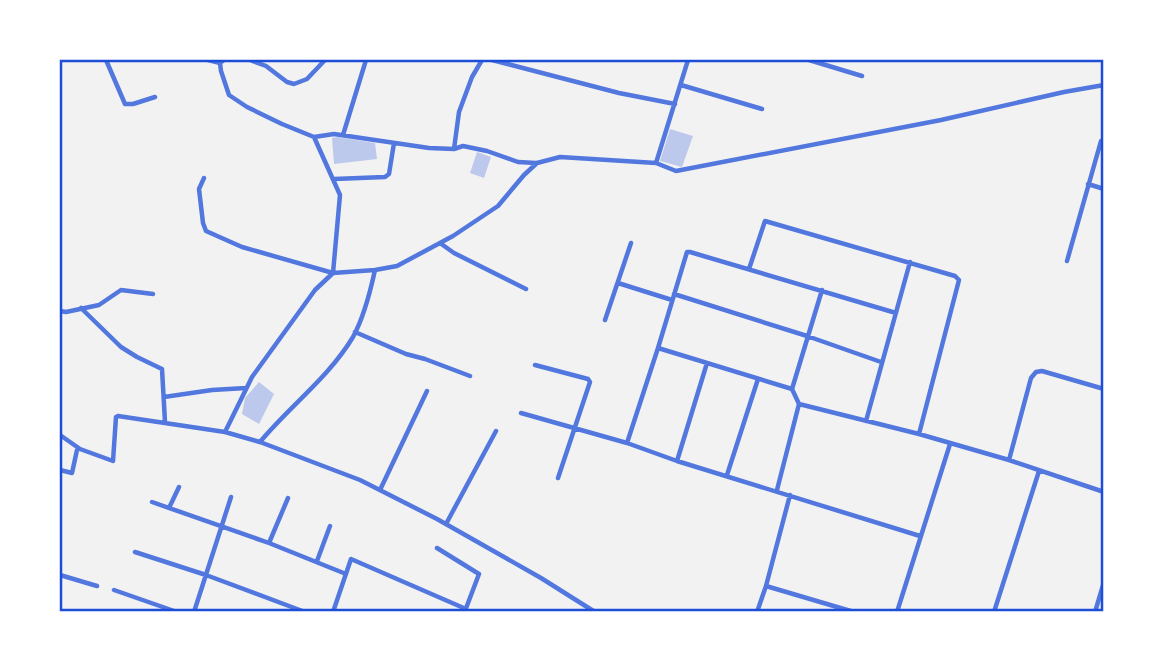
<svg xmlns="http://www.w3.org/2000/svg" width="1163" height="671" viewBox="0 0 1163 671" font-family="Lato,sans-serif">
	<rect width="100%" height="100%" fill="#f2f2f2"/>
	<path fill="#bdc9ec" d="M 670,129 L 693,136 L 682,167 L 660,161 Z
		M 337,137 L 375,143 L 377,159 L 334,164 L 332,138 Z
		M 477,152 L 491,157 L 484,178 L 470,173 Z
		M 259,382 L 274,394 L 259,424 L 242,414 L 245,398 Z"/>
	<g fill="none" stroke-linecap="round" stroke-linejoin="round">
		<path stroke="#5277de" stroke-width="4.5" d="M 106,60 L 125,104 L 133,104 L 155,97
			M 208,60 L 220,63
			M 224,60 L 220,63 L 221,71 L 229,95 L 247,107 L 282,124 L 314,137 L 334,134 L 429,148 L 454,149 L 463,146 L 487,151 L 518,162 L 536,163
			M 250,60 L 266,66 L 287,82 L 294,84 L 307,79 L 325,60
			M 492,60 L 619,93 L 675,104
			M 809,60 L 862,76
			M 681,85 L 762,109
			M 343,135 L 366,60
			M 454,149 L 459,112 L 472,77 L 482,60
			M 656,163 L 688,60
			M 204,178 L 199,189 L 203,223 L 206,231 L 242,247 L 333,273 L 340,195 L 314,137
			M 334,179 L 385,177 L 389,174 L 394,143
			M 1088,184 L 1104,189
			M 440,243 L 454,253 L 526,289
			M 1067,261 L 1101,141 L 1104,139
			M 749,269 L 765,221 L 955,276 L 959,280 L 919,434
			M 618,283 L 672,300
			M 822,290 L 792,389 L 799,404 L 919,434 L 1009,460 L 1104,492
			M 674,294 L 807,336 L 881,362
			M 81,308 L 121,347 L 137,357 L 162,369 L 165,422
			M 60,311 L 66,312 L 99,305 L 121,290 L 153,294
			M 605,320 L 631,243
			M 355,332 L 406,354 L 425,359 L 470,376
			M 658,348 L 792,389
			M 535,365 L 588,379 L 590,382 L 558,478
			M 164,397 L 212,390 L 246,388
			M 521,413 L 627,443 L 677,461 L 920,536
			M 866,421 L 910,262
			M 225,432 L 252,377 L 315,290 L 333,273 L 375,270 L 397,266 L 453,236 L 498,206 L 524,175 L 537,163 L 560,157 L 656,163 L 676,171 L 941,120 L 1064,92 L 1104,85
			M 60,435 L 80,449 L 113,461 L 116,417 L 118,416 L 225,432 L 260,442 L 360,480 L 437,519 L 541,578 L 595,612
			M 260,442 C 290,406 329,377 353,337 C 364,317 370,293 375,270
			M 627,443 L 658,348 L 687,252 L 690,252 L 896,313
			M 1009,460 L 1031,378 L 1036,372 L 1042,371 L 1104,389
			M 677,461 L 707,363
			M 60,470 L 72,473 L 77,450 L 79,449
			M 727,475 L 758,379
			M 380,490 L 427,391
			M 777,490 L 799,404
			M 152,502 L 269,543 L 346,574
			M 169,508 L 179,487
			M 446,524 L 496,431
			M 269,543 L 288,498
			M 437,548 L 479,574 L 465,611
			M 135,552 L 206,575 L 305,612
			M 317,561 L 330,526
			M 60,575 L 97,586
			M 766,586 L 854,612
			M 114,590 L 177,612
			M 194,612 L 231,497
			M 333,612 L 351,559 L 466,609
			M 757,612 L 766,586 L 790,495
			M 897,612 L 950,444
			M 994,612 L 1039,471
			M 1095,612 L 1104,582"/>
	</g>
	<rect width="1163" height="671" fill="none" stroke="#ffffff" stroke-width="122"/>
	<rect x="61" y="61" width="1041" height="549" fill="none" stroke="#1d4ed8" stroke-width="2.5"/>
</svg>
